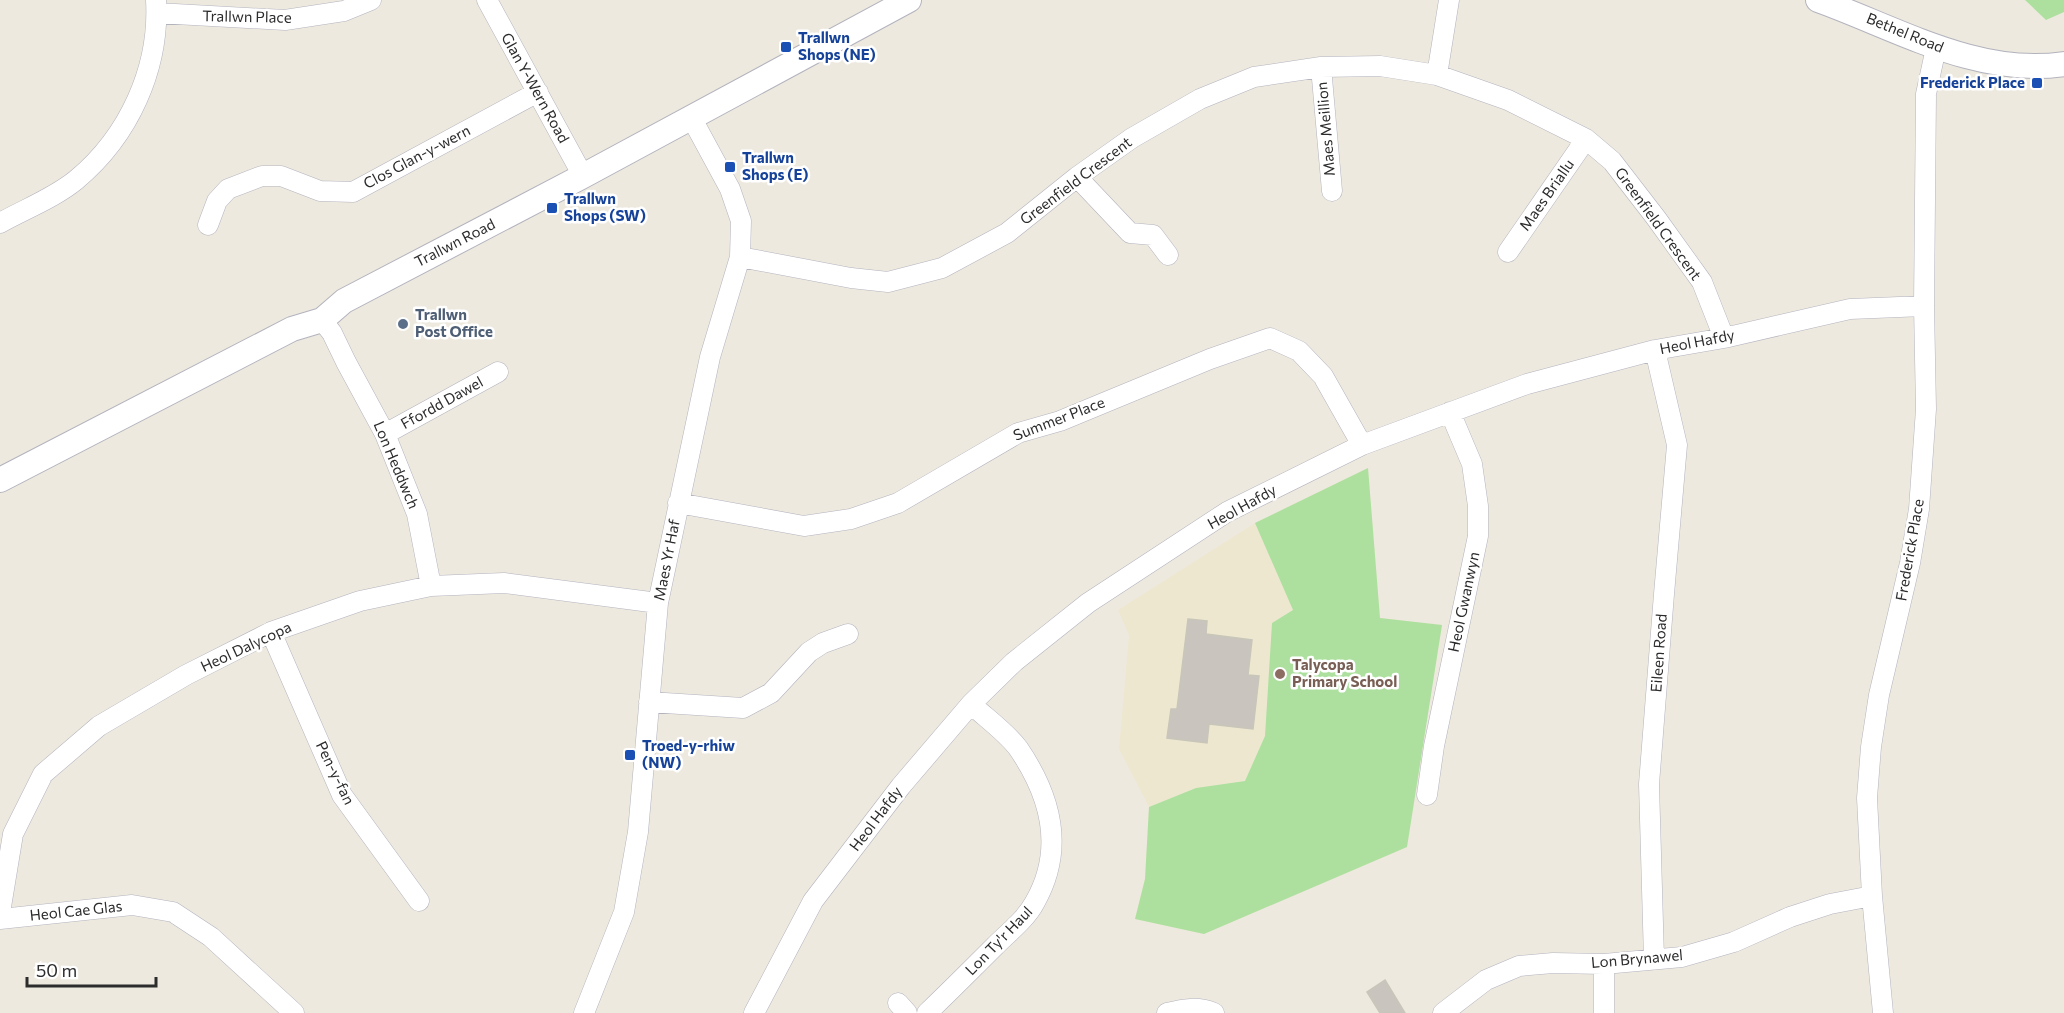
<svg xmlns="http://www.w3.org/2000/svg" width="2064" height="1013" viewBox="0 0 2064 1013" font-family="Commissioner,sans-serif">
	<rect width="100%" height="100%" fill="#ede9df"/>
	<path fill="#ede7d0" d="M 1368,468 L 1380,618 L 1442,625 L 1407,847 L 1204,934 L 1135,919 L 1145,879 L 1149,807 L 1119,749 L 1129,635 L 1118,610 L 1255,523 Z"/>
	<path fill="#ade09f" d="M 2025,0 L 2064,0 L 2064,12 L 2046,20 Z
		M 1368,468 L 1380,618 L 1442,625 L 1407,847 L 1204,934 L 1135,919 L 1145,879 L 1149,807 L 1196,788 L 1245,781 L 1265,736 L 1272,623 L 1293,610 L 1255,523 Z"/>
	<path fill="#c9c5be" stroke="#c8c5b9" stroke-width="1.5" d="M 1188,619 L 1207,621 L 1206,634 L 1252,640 L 1248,675 L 1259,676 L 1253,729 L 1209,724 L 1207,743 L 1167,738 L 1171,709 L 1177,709 Z
		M 1385,980 L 1405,1013 L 1380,1013 L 1367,992 Z"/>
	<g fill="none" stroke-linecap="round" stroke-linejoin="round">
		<g stroke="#b3b3be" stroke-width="21">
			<path id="minor" d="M 487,0 L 583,176
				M 157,13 L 285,20 L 344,11 L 371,0
				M 1321,67 L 1332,191
				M 1437,75 L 1449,0
				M 1077,177 L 1130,233 L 1153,235 L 1168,255
				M 0,223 C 25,209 54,198 76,180 C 129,136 160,68 156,0
				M 208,225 L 217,201 L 228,189 L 262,176 L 281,176 L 320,191 L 353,192 L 538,92
				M 1508,252 L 1586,139
				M 740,257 L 851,278 L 888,282 L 942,268 L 1007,233 L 1077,177 L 1132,138 L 1200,99 L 1254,77 L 1321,67 L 1380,66 L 1437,75 L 1508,100 L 1586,139 L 1612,161 L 1656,218 L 1702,282 L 1724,338
				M 322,320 L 332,333 L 346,362 L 385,434 L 417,514 L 431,586
				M 385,434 L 498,372
				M 678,503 L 804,526 L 851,519 L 898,503 L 1018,433 L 1060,421 L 1210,359 L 1270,338 L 1299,351 L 1323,376 L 1362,445
				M 271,632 L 342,795 L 419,901
				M 649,702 L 743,708 L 771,693 L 809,652 L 823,643 L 848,634
				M 1427,795 L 1434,746 L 1478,536 L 1478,506 L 1472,464 L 1450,412
				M 0,913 L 13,834 L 43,774 L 99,726 L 186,675 L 271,632 L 360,601 L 431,586 L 504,583 L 658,603
				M 0,919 L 132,905 L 173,912 L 211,937 L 294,1013
				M 1654,959 L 1649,784 L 1664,594 L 1677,445 L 1655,350
				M 898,1003 L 907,1013
				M 584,1013 L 624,912 L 638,832 L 658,603 L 710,357 L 740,257 L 741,221 L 730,189 L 691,117
				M 754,1013 L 813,901 L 901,786 L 971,704 L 1014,662 L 1088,603 L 1227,512 L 1362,445 L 1527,384 L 1655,350 L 1724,338 L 1850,309 L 1924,306
				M 927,1013 C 950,991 973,968 995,946 C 1009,932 1026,919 1035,902 C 1065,849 1051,796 1018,748 C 1006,732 986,718 971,704
				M 1167,1013 C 1183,1009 1198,1006 1214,1013
				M 1443,1013 L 1486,980 L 1519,966 L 1553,963 L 1604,964 L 1682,957 L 1734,942 L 1790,917 L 1830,904 L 1872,896
				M 1604,1013 L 1604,964
				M 1883,1013 L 1872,896 L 1867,798 L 1871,747 L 1879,695 L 1910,563 L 1919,509 L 1926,409 L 1924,306 L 1926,94 L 1936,48"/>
		</g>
		<g stroke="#b3b3be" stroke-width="26">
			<path id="tertiary" d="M 1818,0 C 1896,28 1978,77 2064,64
				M 0,480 L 292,329 L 322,320 L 344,301 L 583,176 L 909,0"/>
		</g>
		<use href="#minor" stroke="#fff" stroke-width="20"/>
		<use href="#tertiary" stroke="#fff" stroke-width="24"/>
	</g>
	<g fill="#1a4fb4" stroke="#fff" stroke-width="2">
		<rect x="780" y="41" width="12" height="12" rx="3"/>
		<rect x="2031" y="77" width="12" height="12" rx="3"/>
		<rect x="724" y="161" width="12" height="12" rx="3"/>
		<rect x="546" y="202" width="12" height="12" rx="3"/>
		<rect x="624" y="749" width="12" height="12" rx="3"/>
	</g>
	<circle fill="#5c6f8a" stroke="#fff" stroke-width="2" cx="403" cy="324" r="6"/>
	<circle fill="#8d6e63" stroke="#fff" stroke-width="2" cx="1280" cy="674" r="6"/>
	<g text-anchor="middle" stroke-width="5" stroke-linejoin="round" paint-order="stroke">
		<g font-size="15" fill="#2c2c2c" stroke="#fff">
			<text transform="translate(247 17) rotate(1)" y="5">Trallwn Place</text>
			<text transform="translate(1905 33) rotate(22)" y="5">Bethel Road</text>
			<text transform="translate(535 88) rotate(61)" y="5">Glan Y-Wern Road</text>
			<text transform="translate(1326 129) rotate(-95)" y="5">Maes Meillion</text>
			<text transform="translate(417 157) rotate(-28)" y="5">Clos Glan-y-wern</text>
			<text transform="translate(1076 181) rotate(-37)" y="5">Greenfield Crescent</text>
			<text transform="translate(1547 195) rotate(-55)" y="5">Maes Briallu</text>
			<text transform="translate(1658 224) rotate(54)" y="5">Greenfield Crescent</text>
			<text transform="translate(455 243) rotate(-27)" y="5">Trallwn Road</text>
			<text transform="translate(1697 342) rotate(-11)" y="5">Heol Hafdy</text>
			<text transform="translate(442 403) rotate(-29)" y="5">Ffordd Dawel</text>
			<text transform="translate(1059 419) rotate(-21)" y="5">Summer Place</text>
			<text transform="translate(396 465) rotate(67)" y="5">Lon Heddwch</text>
			<text transform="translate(1242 507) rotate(-29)" y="5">Heol Hafdy</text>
			<text transform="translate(1910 550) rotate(-80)" y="5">Frederick Place</text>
			<text transform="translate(667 560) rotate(-79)" y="5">Maes Yr Haf</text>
			<text transform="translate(1464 602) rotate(-78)" y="5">Heol Gwanwyn</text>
			<text transform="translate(246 647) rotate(-25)" y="5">Heol Dalycopa</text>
			<text transform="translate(1659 653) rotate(-86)" y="5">Eileen Road</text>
			<text transform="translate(335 773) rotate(64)" y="5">Pen-y-fan</text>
			<text transform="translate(876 819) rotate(-53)" y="5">Heol Hafdy</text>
			<text transform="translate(76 911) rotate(-6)" y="5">Heol Cae Glas</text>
			<text transform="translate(999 941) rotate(-46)" y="5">Lon Ty'r Haul</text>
			<text transform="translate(1637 959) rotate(-5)" y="5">Lon Brynawel</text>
		</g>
		<g font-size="15" font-weight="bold" fill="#164399" stroke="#fff" text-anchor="start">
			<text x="798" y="43">Trallwn<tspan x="798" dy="17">Shops (NE)</tspan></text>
			<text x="2025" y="88" text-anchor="end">Frederick Place</text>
			<text x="742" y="163">Trallwn<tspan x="742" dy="17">Shops (E)</tspan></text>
			<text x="564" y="204">Trallwn<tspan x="564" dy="17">Shops (SW)</tspan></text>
			<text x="642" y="751">Troed-y-rhiw<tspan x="642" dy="17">(NW)</tspan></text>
		</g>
		<g font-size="15" font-weight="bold" fill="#4e5e75" stroke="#fff" text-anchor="start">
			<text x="415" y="320">Trallwn<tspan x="415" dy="17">Post Office</tspan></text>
		</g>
		<g font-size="15" font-weight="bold" fill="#785e54" stroke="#fff" text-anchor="start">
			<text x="1292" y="670">Talycopa<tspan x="1292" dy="17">Primary School</tspan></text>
		</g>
	</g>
	<path d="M27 977v9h129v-9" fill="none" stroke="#2c2c2c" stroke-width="3"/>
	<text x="36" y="977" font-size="18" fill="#2c2c2c" stroke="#ffffff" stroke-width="4.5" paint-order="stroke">50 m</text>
</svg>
